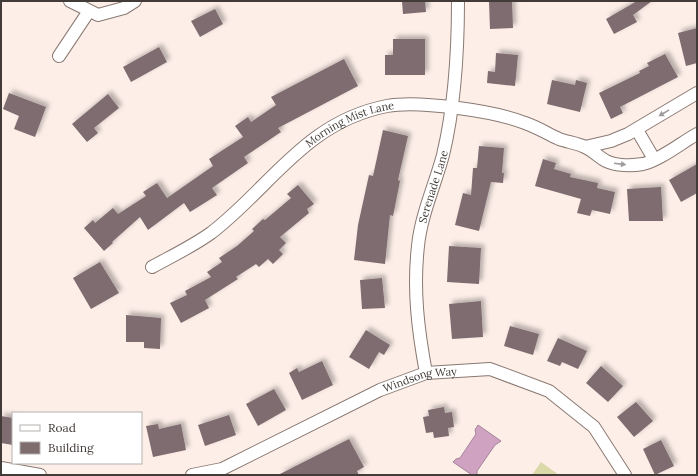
<svg xmlns="http://www.w3.org/2000/svg" width="698" height="476" viewBox="0 0 698 476" font-family="Lora,serif">
	<defs>
		<filter id="shadow"><feDropShadow dx="3.5" dy="-3.5" stdDeviation="2" flood-color="#0004"/></filter>
	</defs>
	<rect width="100%" height="100%" fill="#fdeee8"/>
	<path fill="#dbd8aa" d="M 541,462 L 559,475 L 532,475 Z"/>
	<path fill="#cfa2c2" stroke="#a58399" d="M 478,425 L 501,441 L 495,445 L 477,471 L 477,475 L 472,475 L 453,462 L 456,459 L 460,458 L 476,434 L 475,430 Z"/>
	<path fill="#7e6c6f" filter="url(#shadow)" d="M 402,1 L 425,1 L 426,12 L 403,14 Z
		M 489,1 L 512,1 L 513,28 L 490,29 Z
		M 637,1 L 652,1 L 633,15 L 637,22 L 614,34 L 606,19 Z
		M 215,9 L 223,24 L 200,37 L 191,21 Z
		M 697,28 L 697,63 L 686,66 L 678,33 Z
		M 393,39 L 425,39 L 425,75 L 385,75 L 385,55 L 393,55 Z
		M 159,47 L 167,62 L 131,82 L 123,67 Z
		M 496,53 L 518,55 L 515,86 L 487,83 L 488,71 L 495,72 Z
		M 665,54 L 678,77 L 620,107 L 623,113 L 611,119 L 599,93 L 640,73 L 639,71 L 649,66 L 647,63 Z
		M 344,59 L 358,86 L 278,128 L 281,132 L 244,157 L 248,163 L 212,188 L 217,195 L 206,202 L 190,212 L 184,203 L 148,230 L 140,217 L 112,242 L 113,243 L 104,251 L 84,228 L 93,220 L 95,223 L 113,208 L 118,214 L 146,196 L 143,192 L 157,183 L 167,198 L 213,166 L 209,159 L 243,137 L 235,126 L 248,117 L 251,122 L 276,105 L 271,97 Z
		M 552,80 L 575,85 L 576,80 L 587,83 L 580,112 L 547,104 Z
		M 9,93 L 46,107 L 35,137 L 14,129 L 19,116 L 3,109 Z
		M 108,94 L 119,108 L 94,128 L 98,133 L 87,142 L 72,124 Z
		M 383,130 L 408,136 L 398,180 L 400,181 L 393,216 L 390,215 L 385,264 L 354,260 L 358,225 L 369,175 L 373,176 Z
		M 479,146 L 504,148 L 502,173 L 504,173 L 503,183 L 491,182 L 479,231 L 455,225 L 463,193 L 471,195 L 473,168 L 477,168 Z
		M 543,159 L 556,163 L 554,169 L 571,174 L 570,177 L 598,183 L 597,188 L 615,192 L 610,214 L 592,210 L 590,216 L 577,213 L 581,199 L 535,186 Z
		M 697,164 L 697,193 L 681,202 L 669,180 Z
		M 298,185 L 314,204 L 307,209 L 309,213 L 280,237 L 286,243 L 279,250 L 283,254 L 273,264 L 268,259 L 259,267 L 256,264 L 236,277 L 238,279 L 205,300 L 209,308 L 181,323 L 170,303 L 187,295 L 185,291 L 211,277 L 207,272 L 222,262 L 219,258 L 237,246 L 254,231 L 252,229 L 263,219 L 265,220 L 291,198 L 287,194 Z
		M 661,187 L 663,221 L 629,221 L 627,189 Z
		M 449,246 L 481,248 L 479,284 L 447,282 Z
		M 100,262 L 119,293 L 91,309 L 73,278 Z
		M 382,278 L 385,308 L 362,309 L 360,280 Z
		M 481,301 L 483,337 L 452,339 L 449,304 Z
		M 126,315 L 161,318 L 160,349 L 144,348 L 144,342 L 126,342 Z
		M 510,326 L 539,334 L 533,355 L 504,346 Z
		M 366,330 L 390,345 L 384,355 L 379,352 L 369,369 L 349,357 Z
		M 558,338 L 587,351 L 578,369 L 562,362 L 560,366 L 547,361 Z
		M 322,361 L 333,385 L 302,400 L 289,373 L 297,368 L 299,372 Z
		M 601,366 L 623,386 L 608,402 L 586,383 Z
		M 274,389 L 286,410 L 258,426 L 246,404 Z
		M 636,402 L 653,421 L 634,437 L 617,417 Z
		M 444,407 L 445,413 L 452,412 L 454,427 L 448,428 L 449,436 L 434,438 L 433,432 L 426,433 L 423,417 L 429,416 L 428,410 Z
		M 229,415 L 236,435 L 205,446 L 198,425 Z
		M 1,416 L 13,418 L 13,445 L 1,443 Z
		M 158,424 L 159,429 L 181,424 L 186,450 L 153,457 L 146,426 Z
		M 349,439 L 364,467 L 357,471 L 359,475 L 278,475 Z
		M 661,440 L 674,466 L 655,475 L 643,449 Z"/>
	<g fill="none" stroke-linecap="round" stroke-linejoin="round">
		<g stroke="#8a7973" stroke-width="14">
			<g id="minor">
				<path d="M 70,1 L 98,15 L 124,8 L 135,1"/>
				<path d="M 59,56 L 89,11"/>
				<path d="M 637,130 L 654,159"/>
				<path d="M 585,147 L 611,141 L 628,134 L 697,93"/>
				<path id="s1" d="M 152,267 C 172,256 193,246 211,233 C 271,187 305,122 387,106 C 418,100 495,111 525,123 C 537,127 548,134 559,139 C 567,142 577,143 585,147 C 593,151 599,157 606,161 C 616,166 632,166 643,164 C 660,160 681,143 697,134"/>
				<path id="s2" d="M 426,373 C 418,330 413,290 418,246 C 421,215 435,185 443,155 C 455,105 458,53 458,1"/>
				<path d="M 1,468 L 40,475"/>
				<path id="s3" d="M 192,475 L 222,469 L 380,390 L 426,373 L 490,369 L 549,391 L 594,427 L 625,475"/>
			</g>
		</g>
		<use href="#minor" stroke="#fff" stroke-width="12"/>
	</g>
	<defs><path id="oneway-solid" d="M-6-.8H1V-3.2L6.5 0L1 3.2V.8H-6Z"/></defs>
	<g fill="#a09d9c">
		<use href="#oneway-solid" transform="translate(664 113) rotate(149)"/>
		<use href="#oneway-solid" transform="translate(620 164) rotate(7)"/>
	</g>
	<g text-anchor="middle" stroke-width="4" stroke-linejoin="round" paint-order="stroke">
		<g font-size="11" fill="#423b38" stroke="#fff">
			<text dy="4" stroke="none"><textPath href="#s1" startOffset="247">Morning Mist Lane</textPath></text>
			<text dy="4" stroke="none"><textPath href="#s2" startOffset="189">Serenade Lane</textPath></text>
			<text dy="4" stroke="none"><textPath href="#s3" startOffset="249">Windsong Way</textPath></text>
		</g>
	</g>
	<rect width="698" height="476" fill="none" stroke="#423b38" stroke-width="4"/>
	<rect x="12" y="412" width="130" height="52" fill="#ffffff" stroke="#b3b1af"/>
	<rect x="20" y="425" width="20" height="6" fill="#ffffff" stroke="#b3b1af"/>
	<text x="48" y="432" font-size="12" fill="#423b38">Road</text>
	<rect x="20" y="442" width="20" height="12" fill="#7e6c6f" stroke="#b3b1af"/>
	<text x="48" y="452" font-size="12" fill="#423b38">Building</text>
</svg>
